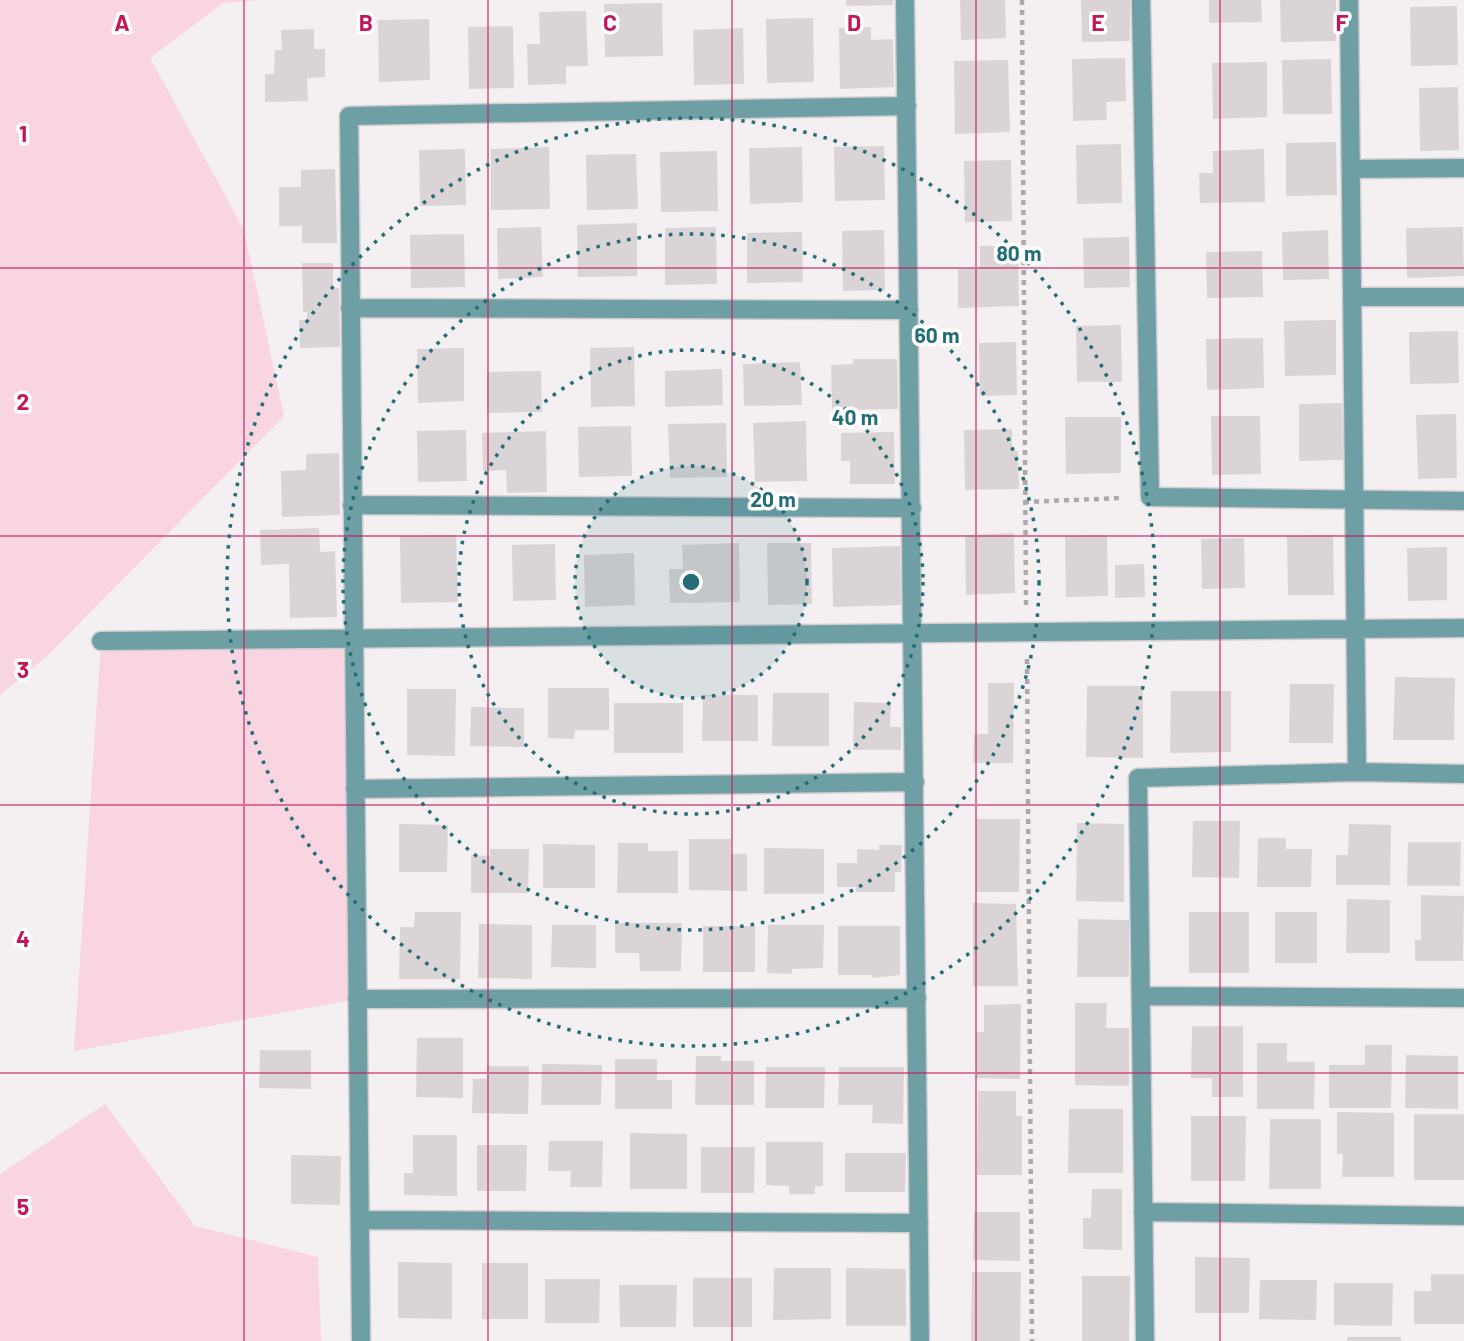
<svg xmlns="http://www.w3.org/2000/svg" width="1464" height="1341" viewBox="0 0 1464 1341" font-family="Barlow,sans-serif">
	<rect width="100%" height="100%" fill="#f4eff1"/>
	<path fill="#f9d5e1" d="M 0,0 L 259,0 L 223,3 L 150,58 L 244,230 L 284,416 L 47,656 L 0,695 Z
		M 101,641 L 354,641 L 357,999 L 74,1051 Z
		M 105,1104 L 195,1226 L 318,1257 L 321,1341 L 0,1341 L 0,1174 Z"/>
	<path fill="#dad4d6" d="M 846,0 L 893,0 L 893,5 L 846,6 Z
		M 960,0 L 1005,0 L 1006,38 L 961,40 Z
		M 1081,0 L 1130,0 L 1130,41 L 1082,42 Z
		M 1209,0 L 1261,0 L 1262,22 L 1209,23 Z
		M 1280,0 L 1336,0 L 1336,41 L 1281,42 Z
		M 662,3 L 663,56 L 605,57 L 604,4 Z
		M 1457,6 L 1458,65 L 1411,66 L 1410,7 Z
		M 586,11 L 588,66 L 566,66 L 566,84 L 528,85 L 527,44 L 540,44 L 539,12 Z
		M 813,18 L 814,82 L 767,83 L 766,19 Z
		M 429,19 L 430,80 L 379,82 L 378,20 Z
		M 513,26 L 514,88 L 469,89 L 468,27 Z
		M 871,27 L 871,40 L 893,39 L 894,87 L 840,89 L 839,28 Z
		M 743,28 L 744,84 L 694,85 L 693,30 Z
		M 314,29 L 314,49 L 325,49 L 325,77 L 307,78 L 308,101 L 265,102 L 265,74 L 274,74 L 275,50 L 282,50 L 281,30 Z
		M 1125,58 L 1126,101 L 1106,102 L 1107,120 L 1073,121 L 1072,59 Z
		M 1331,59 L 1332,114 L 1283,114 L 1282,60 Z
		M 1008,60 L 1010,132 L 955,134 L 954,61 Z
		M 1267,62 L 1267,117 L 1213,119 L 1212,63 Z
		M 1458,87 L 1459,150 L 1420,151 L 1419,88 Z
		M 1336,142 L 1337,195 L 1286,196 L 1286,143 Z
		M 1121,144 L 1122,203 L 1077,204 L 1076,145 Z
		M 884,146 L 885,200 L 835,201 L 834,147 Z
		M 549,147 L 550,209 L 491,210 L 491,149 Z
		M 802,147 L 803,202 L 750,204 L 749,148 Z
		M 465,149 L 466,205 L 420,206 L 419,150 Z
		M 1264,149 L 1265,202 L 1200,203 L 1199,173 L 1213,173 L 1213,151 Z
		M 717,151 L 718,211 L 661,212 L 660,152 Z
		M 636,154 L 638,209 L 587,210 L 586,155 Z
		M 1011,160 L 1012,221 L 965,222 L 964,161 Z
		M 335,169 L 337,243 L 302,243 L 302,226 L 279,226 L 279,187 L 301,187 L 301,170 Z
		M 637,223 L 637,276 L 578,277 L 577,225 Z
		M 541,227 L 543,277 L 498,279 L 497,228 Z
		M 716,227 L 717,284 L 665,285 L 665,228 Z
		M 1463,227 L 1464,276 L 1407,278 L 1406,228 Z
		M 884,230 L 885,290 L 843,291 L 842,231 Z
		M 1328,230 L 1329,279 L 1283,280 L 1282,232 Z
		M 802,232 L 803,282 L 747,283 L 747,233 Z
		M 464,234 L 465,287 L 411,288 L 410,235 Z
		M 1129,237 L 1130,287 L 1084,288 L 1083,238 Z
		M 980,246 L 1018,246 L 1019,306 L 958,308 L 958,269 L 980,268 Z
		M 1262,251 L 1263,297 L 1207,298 L 1206,252 Z
		M 302,263 L 333,263 L 333,288 L 339,288 L 340,347 L 300,348 L 299,320 L 307,320 L 307,312 L 303,312 Z
		M 1336,320 L 1336,375 L 1285,376 L 1284,321 Z
		M 1121,325 L 1122,382 L 1077,382 L 1076,326 Z
		M 1458,331 L 1459,383 L 1410,384 L 1409,332 Z
		M 1263,338 L 1264,388 L 1207,390 L 1206,339 Z
		M 1016,342 L 1017,395 L 980,396 L 979,343 Z
		M 634,347 L 635,406 L 591,407 L 590,348 Z
		M 464,348 L 464,401 L 418,403 L 417,349 Z
		M 853,359 L 897,359 L 898,409 L 832,410 L 831,365 L 853,364 Z
		M 800,362 L 802,405 L 744,406 L 743,364 Z
		M 722,369 L 723,405 L 665,407 L 665,371 Z
		M 541,371 L 542,412 L 487,413 L 487,372 Z
		M 1342,403 L 1343,460 L 1299,461 L 1299,404 Z
		M 1456,414 L 1457,478 L 1418,479 L 1416,415 Z
		M 1211,416 L 1260,416 L 1261,474 L 1212,475 Z
		M 1065,417 L 1121,417 L 1121,473 L 1066,474 Z
		M 806,421 L 807,481 L 755,482 L 753,423 Z
		M 726,423 L 727,477 L 670,478 L 668,424 Z
		M 631,426 L 632,476 L 579,477 L 578,427 Z
		M 1012,429 L 1012,451 L 1018,451 L 1019,489 L 965,490 L 964,430 Z
		M 466,430 L 467,481 L 418,482 L 417,431 Z
		M 546,431 L 547,492 L 507,493 L 506,470 L 483,471 L 482,433 Z
		M 894,432 L 895,484 L 850,484 L 850,461 L 841,461 L 841,433 Z
		M 339,453 L 340,515 L 282,517 L 281,471 L 306,470 L 306,454 Z
		M 319,528 L 320,552 L 335,551 L 337,617 L 290,618 L 289,564 L 261,565 L 260,530 Z
		M 1014,533 L 1015,593 L 966,595 L 965,535 Z
		M 456,535 L 458,602 L 401,603 L 400,536 Z
		M 1107,535 L 1108,596 L 1066,597 L 1065,536 Z
		M 1333,535 L 1334,595 L 1288,595 L 1287,536 Z
		M 1244,538 L 1245,588 L 1202,589 L 1201,539 Z
		M 739,543 L 740,602 L 670,603 L 669,569 L 683,569 L 682,545 Z
		M 767,543 L 811,543 L 812,604 L 768,605 Z
		M 555,544 L 556,600 L 513,601 L 512,545 Z
		M 900,546 L 901,605 L 833,607 L 832,548 Z
		M 1447,547 L 1447,600 L 1408,601 L 1407,548 Z
		M 634,553 L 635,605 L 585,607 L 584,555 Z
		M 1144,564 L 1145,597 L 1115,598 L 1115,565 Z
		M 1395,677 L 1455,678 L 1454,740 L 1393,740 Z
		M 988,683 L 1014,683 L 1013,763 L 973,763 L 974,734 L 988,734 Z
		M 1290,684 L 1334,684 L 1333,743 L 1289,743 Z
		M 1087,686 L 1143,686 L 1143,758 L 1086,757 Z
		M 548,688 L 609,688 L 609,730 L 575,730 L 574,739 L 548,738 Z
		M 407,689 L 456,689 L 455,756 L 407,755 Z
		M 1171,691 L 1231,691 L 1231,752 L 1170,753 Z
		M 773,693 L 829,693 L 829,746 L 772,746 Z
		M 703,695 L 758,695 L 758,741 L 702,741 Z
		M 854,702 L 891,703 L 890,727 L 901,727 L 901,750 L 853,750 Z
		M 614,703 L 683,703 L 683,753 L 614,753 Z
		M 471,707 L 524,708 L 524,747 L 470,746 Z
		M 976,819 L 1020,819 L 1019,892 L 976,892 Z
		M 1193,821 L 1240,821 L 1239,878 L 1192,877 Z
		M 1077,823 L 1124,824 L 1124,902 L 1076,901 Z
		M 399,824 L 448,825 L 447,872 L 399,872 Z
		M 1349,824 L 1391,825 L 1390,885 L 1336,885 L 1336,855 L 1348,855 Z
		M 1258,838 L 1286,838 L 1286,849 L 1312,849 L 1311,887 L 1257,887 Z
		M 689,839 L 731,839 L 731,854 L 747,854 L 747,891 L 689,890 Z
		M 1408,842 L 1461,842 L 1460,886 L 1407,886 Z
		M 618,843 L 648,843 L 648,851 L 678,851 L 678,893 L 617,893 Z
		M 543,844 L 595,845 L 595,888 L 543,888 Z
		M 879,845 L 902,845 L 901,872 L 895,872 L 895,892 L 856,892 L 856,887 L 837,887 L 837,863 L 857,863 L 857,849 L 879,850 Z
		M 764,848 L 824,849 L 824,894 L 764,894 Z
		M 490,849 L 529,849 L 528,893 L 471,893 L 471,855 L 490,856 Z
		M 1421,895 L 1464,896 L 1463,961 L 1415,961 L 1415,940 L 1421,940 Z
		M 1347,899 L 1390,900 L 1390,953 L 1346,953 Z
		M 973,903 L 1016,904 L 1018,986 L 973,986 Z
		M 415,912 L 461,912 L 460,979 L 399,979 L 400,927 L 414,927 Z
		M 1189,912 L 1249,912 L 1249,973 L 1189,973 Z
		M 1275,912 L 1317,912 L 1317,963 L 1275,963 Z
		M 1078,919 L 1129,920 L 1129,977 L 1077,977 Z
		M 615,923 L 682,923 L 681,971 L 640,971 L 639,953 L 615,953 Z
		M 479,924 L 532,925 L 532,979 L 478,978 Z
		M 552,925 L 596,925 L 596,968 L 551,967 Z
		M 768,925 L 824,925 L 823,968 L 792,969 L 792,974 L 767,973 Z
		M 703,926 L 755,926 L 755,972 L 703,972 Z
		M 838,926 L 900,926 L 900,975 L 872,978 L 872,975 L 838,975 Z
		M 1075,1003 L 1107,1003 L 1106,1028 L 1129,1028 L 1129,1086 L 1075,1085 Z
		M 1021,1004 L 1020,1079 L 976,1078 L 976,1032 L 984,1032 L 984,1005 Z
		M 1192,1026 L 1243,1026 L 1243,1097 L 1212,1097 L 1212,1078 L 1191,1078 Z
		M 417,1038 L 463,1038 L 463,1098 L 416,1097 Z
		M 1257,1043 L 1287,1043 L 1287,1062 L 1315,1062 L 1314,1109 L 1257,1109 Z
		M 1365,1045 L 1392,1045 L 1391,1108 L 1329,1108 L 1329,1065 L 1365,1065 Z
		M 260,1050 L 311,1050 L 311,1089 L 259,1088 Z
		M 1406,1055 L 1458,1056 L 1458,1109 L 1405,1108 Z
		M 696,1056 L 721,1056 L 721,1061 L 754,1061 L 754,1105 L 695,1105 Z
		M 615,1059 L 657,1059 L 657,1080 L 672,1080 L 672,1109 L 615,1109 Z
		M 542,1064 L 602,1065 L 601,1105 L 541,1105 Z
		M 487,1066 L 529,1066 L 528,1114 L 472,1113 L 473,1079 L 487,1079 Z
		M 766,1067 L 825,1067 L 824,1108 L 765,1108 Z
		M 839,1067 L 904,1067 L 903,1124 L 872,1123 L 873,1105 L 838,1105 Z
		M 978,1091 L 1016,1091 L 1016,1116 L 1022,1116 L 1022,1175 L 977,1175 Z
		M 1069,1109 L 1123,1109 L 1123,1173 L 1068,1173 Z
		M 1337,1112 L 1394,1113 L 1394,1177 L 1342,1177 L 1343,1154 L 1337,1154 Z
		M 1414,1114 L 1464,1114 L 1464,1180 L 1414,1180 Z
		M 1191,1116 L 1246,1116 L 1245,1181 L 1191,1181 Z
		M 1270,1119 L 1321,1119 L 1321,1189 L 1269,1189 Z
		M 630,1133 L 687,1134 L 687,1189 L 630,1189 Z
		M 413,1135 L 457,1135 L 457,1196 L 404,1195 L 404,1173 L 413,1173 Z
		M 549,1141 L 603,1141 L 602,1187 L 570,1187 L 571,1171 L 548,1171 Z
		M 766,1142 L 823,1142 L 823,1186 L 815,1186 L 815,1194 L 789,1194 L 789,1186 L 766,1185 Z
		M 477,1145 L 527,1145 L 526,1191 L 477,1191 Z
		M 701,1147 L 755,1147 L 754,1193 L 701,1193 Z
		M 845,1153 L 906,1153 L 905,1192 L 845,1192 Z
		M 291,1155 L 341,1156 L 340,1205 L 291,1204 Z
		M 1092,1189 L 1122,1189 L 1122,1250 L 1083,1249 L 1083,1218 L 1091,1218 Z
		M 974,1212 L 1020,1212 L 1020,1261 L 973,1260 Z
		M 1195,1257 L 1250,1258 L 1249,1313 L 1195,1313 Z
		M 398,1262 L 452,1263 L 452,1319 L 398,1318 Z
		M 482,1263 L 528,1263 L 528,1319 L 482,1319 Z
		M 774,1268 L 831,1268 L 831,1319 L 773,1320 Z
		M 846,1268 L 906,1269 L 906,1326 L 846,1326 Z
		M 972,1272 L 1021,1272 L 1020,1341 L 971,1341 Z
		M 1431,1274 L 1464,1274 L 1464,1324 L 1414,1324 L 1414,1291 L 1431,1291 Z
		M 1082,1276 L 1130,1276 L 1129,1341 L 1082,1341 Z
		M 693,1278 L 752,1278 L 752,1327 L 693,1327 Z
		M 545,1279 L 600,1279 L 599,1323 L 545,1323 Z
		M 1260,1280 L 1317,1280 L 1316,1320 L 1259,1319 Z
		M 1334,1283 L 1393,1283 L 1392,1326 L 1334,1325 Z
		M 619,1285 L 677,1285 L 676,1327 L 620,1327 Z
		M 1347,1337 L 1401,1337 L 1401,1341 L 1347,1341 Z"/>
	<g fill="none" stroke-linecap="round" stroke-linejoin="round">
		<g stroke="#d1ccce" stroke-width="21">
			<path id="minor" d="M 905,0 L 920,1341
				M 1141,0 L 1150,497 L 1464,501
				M 1349,0 L 1357,772 L 1464,774
				M 1351,169 L 1464,168
				M 1352,297 L 1464,297
				M 350,308 L 909,310
				M 352,505 L 912,508
				M 101,641 L 1464,628
				M 355,789 L 915,782
				M 1141,996 L 1464,998
				M 357,999 L 917,998
				M 1143,1212 L 1464,1216
				M 360,1220 L 919,1223
				M 361,1341 L 349,116 L 907,106
				M 1145,1341 L 1138,778 L 1357,772"/>
		</g>
		<path stroke="#ada9aa" stroke-width="4.5" stroke-dasharray="5 5" stroke-linecap="butt" d="M 1022,0 L 1026,605
			M 1024,502 L 1122,498
			M 1027,659 L 1032,1341"/>
		<use href="#minor" stroke="#6e9fa5" stroke-width="18"/>
	</g>
	<path fill="none" stroke="#c2185b" stroke-width="2" stroke-opacity="0.55" d="M 244,0 L 244,1341M 488,0 L 488,1341M 732,0 L 732,1341M 976,0 L 976,1341M 1220,0 L 1220,1341M 0,268 L 1464,268M 0,536 L 1464,536M 0,805 L 1464,805M 0,1073 L 1464,1073"/>
	<circle cx="691" cy="582" r="116" fill="#236d76" fill-opacity=".12"/>
	<g fill="none" stroke="#236d76" stroke-width="3.5" stroke-dasharray="3.5 7">
		<circle cx="691" cy="582" r="116"/>
		<circle cx="691" cy="582" r="232"/>
		<circle cx="691" cy="582" r="348"/>
		<circle cx="691" cy="582" r="464"/>
	</g>
	<g font-size="23" text-anchor="middle" font-weight="bold" fill="#c2185b" stroke="#fff" stroke-width="7" stroke-linejoin="round" paint-order="stroke">
		<text x="122" y="31">A</text>
		<text x="366" y="31">B</text>
		<text x="610" y="31">C</text>
		<text x="854" y="31">D</text>
		<text x="1098" y="31">E</text>
		<text x="1342" y="31">F</text>
		<text x="23" y="142">1</text>
		<text x="23" y="410">2</text>
		<text x="23" y="678">3</text>
		<text x="23" y="947">4</text>
		<text x="23" y="1215">5</text>
	</g>
	<circle cx="691" cy="582" r="10" fill="#236d76" stroke="#fff" stroke-width="3.5"/>
	<g font-size="21" text-anchor="middle" font-weight="bold" fill="#236d76" stroke="#fff" stroke-width="7" stroke-linejoin="round" paint-order="stroke">
		<text x="1019" y="261">80 m</text>
		<text x="937" y="343">60 m</text>
		<text x="855" y="425">40 m</text>
		<text x="773" y="507">20 m</text>
	</g>
</svg>
